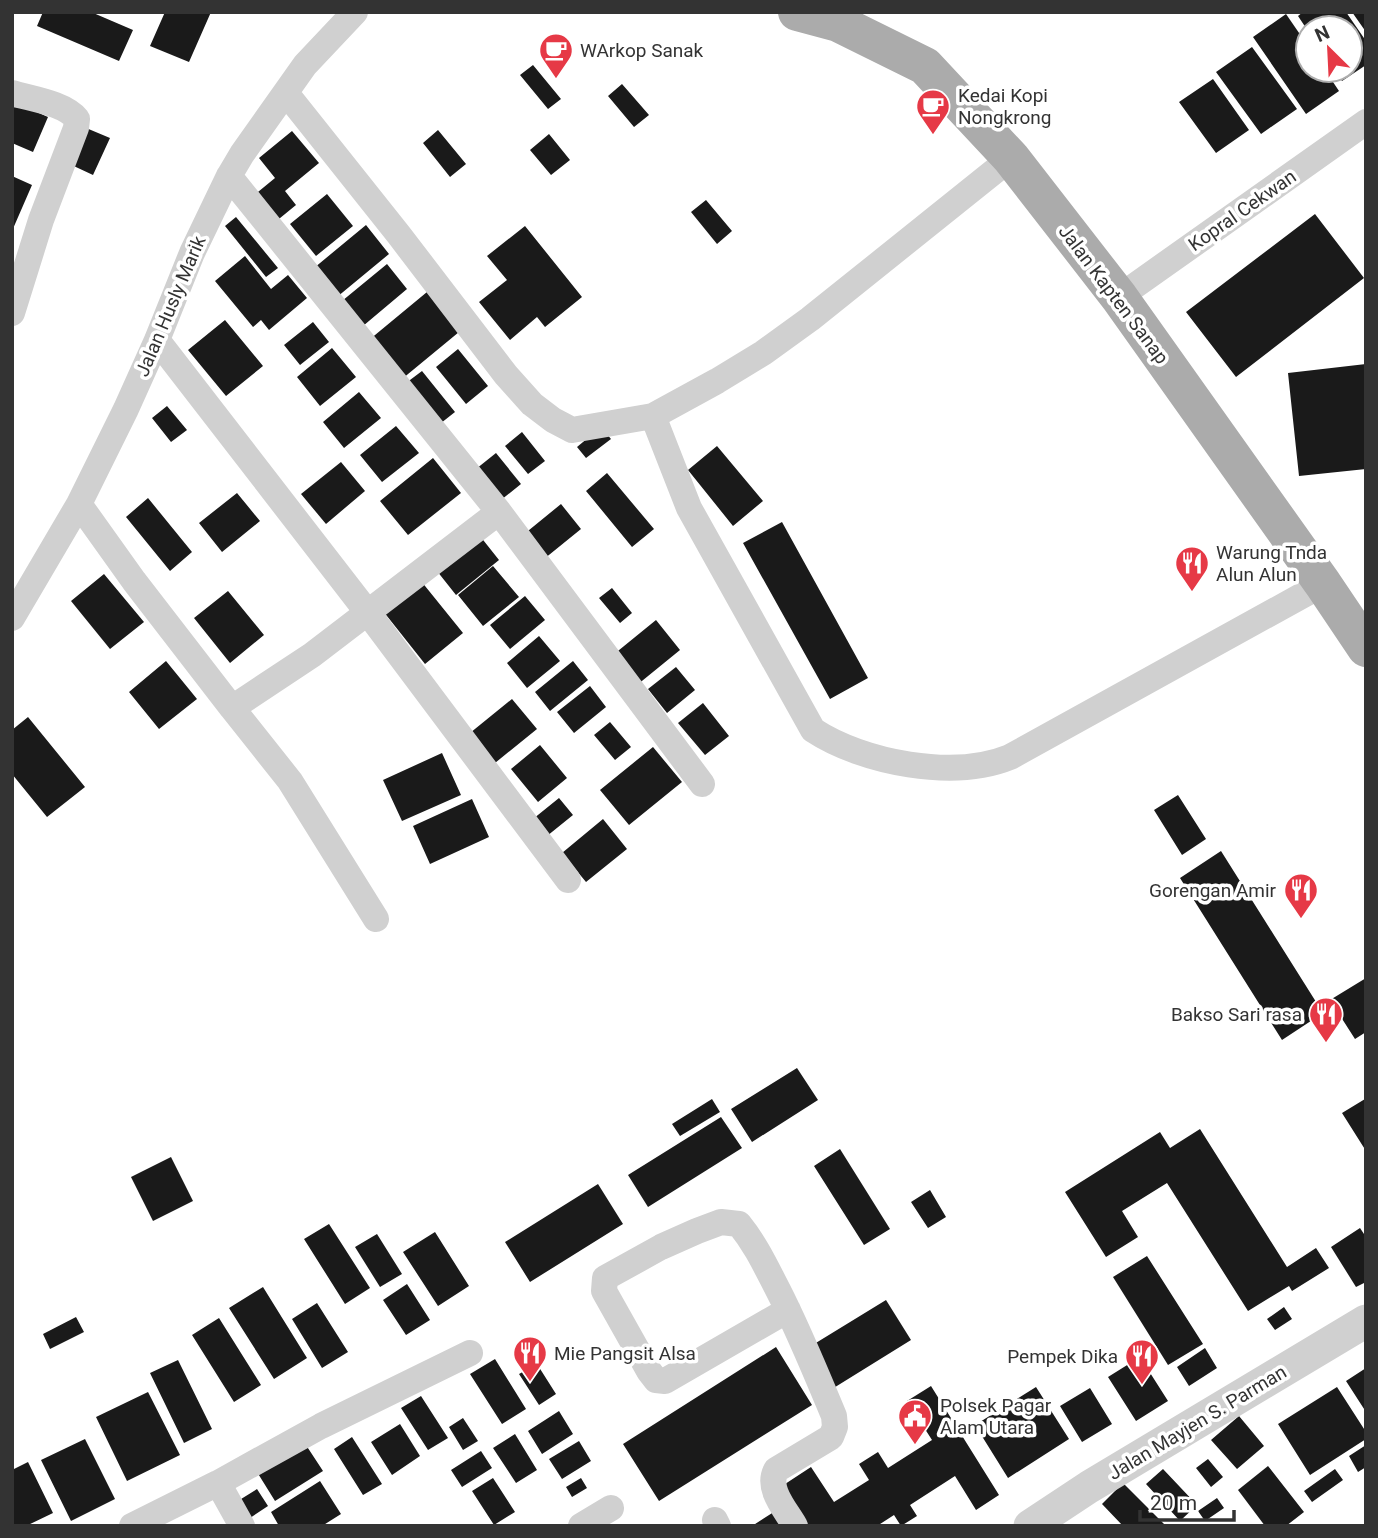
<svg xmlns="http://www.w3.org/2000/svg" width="1378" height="1538" viewBox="0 0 1378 1538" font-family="Roboto,sans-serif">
	<rect width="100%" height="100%" fill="#fff"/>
	<path fill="#1a1a1a" d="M 43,12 L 91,12 L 133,30 L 119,61 L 37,26 Z
		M 165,12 L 211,12 L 189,62 L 150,46 Z
		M 1303,12 L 1346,12 L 1366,41 L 1366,65 L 1342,81 L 1335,70 L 1350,70 L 1350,28 L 1308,28 L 1308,31 L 1298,16 Z
		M 1352,12 L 1366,12 L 1366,32 Z
		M 1286,14 L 1308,46 L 1308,70 L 1325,70 L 1339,91 L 1306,114 L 1253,37 Z
		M 1252,47 L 1297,109 L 1261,134 L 1216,72 Z
		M 533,65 L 561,99 L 548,109 L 520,75 Z
		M 1213,79 L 1249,130 L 1216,153 L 1179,102 Z
		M 622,84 L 649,115 L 634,127 L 608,96 Z
		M 16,103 L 48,117 L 33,152 L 12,143 L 12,112 Z
		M 79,125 L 110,138 L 93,175 L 63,161 Z
		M 438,130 L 466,164 L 450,177 L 423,143 Z
		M 292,131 L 319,163 L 285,191 L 296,205 L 274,223 L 252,197 L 275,178 L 259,158 Z
		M 549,134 L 570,160 L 551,175 L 530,150 Z
		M 12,176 L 32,185 L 12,231 Z
		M 327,194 L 353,226 L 316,256 L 290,224 Z
		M 706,200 L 732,231 L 717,244 L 691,212 Z
		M 1315,214 L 1364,278 L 1236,377 L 1186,312 Z
		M 236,217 L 278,268 L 266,277 L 225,226 Z
		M 366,225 L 389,254 L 337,297 L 314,268 Z
		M 525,226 L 582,297 L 545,327 L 537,317 L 510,340 L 479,302 L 507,280 L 487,256 Z
		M 245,256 L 271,289 L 288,275 L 307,298 L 269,330 L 261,320 L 253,327 L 215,281 Z
		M 387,264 L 407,289 L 363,326 L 342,301 Z
		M 427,292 L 459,332 L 402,379 L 369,340 Z
		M 225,320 L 263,366 L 226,396 L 188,350 Z
		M 313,322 L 329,342 L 300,365 L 284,345 Z
		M 332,348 L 356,377 L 320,406 L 297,377 Z
		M 458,349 L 488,386 L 466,404 L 436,367 Z
		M 1366,364 L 1366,469 L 1299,476 L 1288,373 Z
		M 422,371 L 455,412 L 436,427 L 402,386 Z
		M 359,392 L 381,418 L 344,448 L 323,422 Z
		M 167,406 L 187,430 L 171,442 L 152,418 Z
		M 396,426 L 419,453 L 382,482 L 360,455 Z
		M 601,427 L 611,439 L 586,458 L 577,447 Z
		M 522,432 L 545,461 L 528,474 L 505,446 Z
		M 717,446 L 763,501 L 733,526 L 688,470 Z
		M 496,453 L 521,484 L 496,504 L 471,473 Z
		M 433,458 L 461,493 L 408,535 L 380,501 Z
		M 341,462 L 365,491 L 326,524 L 301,494 Z
		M 607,473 L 654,529 L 632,547 L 586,491 Z
		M 237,493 L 260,521 L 222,552 L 199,523 Z
		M 148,498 L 192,552 L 170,571 L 126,517 Z
		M 561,504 L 581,529 L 544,559 L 523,535 Z
		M 782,522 L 868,678 L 830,699 L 743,543 Z
		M 476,531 L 499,560 L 456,595 L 433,566 Z
		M 493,566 L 519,597 L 483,626 L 458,595 Z
		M 104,574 L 144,622 L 110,649 L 71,601 Z
		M 421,581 L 463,633 L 425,664 L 383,611 Z
		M 612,588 L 632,613 L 620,623 L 599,598 Z
		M 228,591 L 264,635 L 230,663 L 194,618 Z
		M 525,596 L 545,620 L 510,649 L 490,625 Z
		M 656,620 L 680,650 L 637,685 L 613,655 Z
		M 539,636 L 560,661 L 527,688 L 507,663 Z
		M 166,661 L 197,699 L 159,729 L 129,692 Z
		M 573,661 L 588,680 L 550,711 L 535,692 Z
		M 676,667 L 695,690 L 667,713 L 648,689 Z
		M 590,686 L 606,707 L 574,733 L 557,712 Z
		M 512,699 L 537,729 L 495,763 L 470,733 Z
		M 703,703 L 729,736 L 705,755 L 678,723 Z
		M 28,717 L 85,787 L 47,817 L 12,774 L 12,730 Z
		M 610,722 L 631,747 L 615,760 L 594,735 Z
		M 540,745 L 567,778 L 538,802 L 511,769 Z
		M 653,747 L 682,782 L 629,825 L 600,790 Z
		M 442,753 L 461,795 L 402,821 L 383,780 Z
		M 1178,795 L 1206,839 L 1182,855 L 1154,810 Z
		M 559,798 L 573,815 L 547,836 L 533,819 Z
		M 472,799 L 489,837 L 430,864 L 413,826 Z
		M 603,819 L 627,849 L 586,882 L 562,853 Z
		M 1221,851 L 1323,1013 L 1282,1040 L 1180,878 Z
		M 1366,978 L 1366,1032 L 1355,1039 L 1330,1000 Z
		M 797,1068 L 818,1100 L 752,1142 L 731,1109 Z
		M 712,1099 L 720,1112 L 680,1136 L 672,1124 Z
		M 1365,1099 L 1366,1101 L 1366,1151 L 1342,1113 Z
		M 721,1117 L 742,1148 L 648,1207 L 628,1175 Z
		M 1200,1129 L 1287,1267 L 1316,1248 L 1329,1268 L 1292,1291 L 1289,1286 L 1248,1311 L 1167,1183 L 1122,1211 L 1138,1237 L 1106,1257 L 1065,1192 L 1160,1132 L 1170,1148 Z
		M 840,1149 L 890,1229 L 864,1245 L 814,1166 Z
		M 171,1157 L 193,1201 L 153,1221 L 131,1177 Z
		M 598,1184 L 623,1224 L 530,1282 L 505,1242 Z
		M 930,1190 L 946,1217 L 928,1228 L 911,1202 Z
		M 329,1224 L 370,1288 L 345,1304 L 304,1239 Z
		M 1360,1228 L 1366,1237 L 1366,1282 L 1356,1287 L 1331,1247 Z
		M 435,1232 L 469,1286 L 438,1306 L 403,1252 Z
		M 377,1234 L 402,1274 L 380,1287 L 355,1247 Z
		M 1147,1256 L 1203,1344 L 1168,1365 L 1113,1277 Z
		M 407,1284 L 430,1320 L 406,1335 L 383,1300 Z
		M 263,1287 L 307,1358 L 274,1379 L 229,1308 Z
		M 886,1300 L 911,1340 L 832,1389 L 806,1349 Z
		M 317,1303 L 348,1352 L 322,1368 L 292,1319 Z
		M 1284,1307 L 1292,1319 L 1275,1330 L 1267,1319 Z
		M 76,1317 L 84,1332 L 50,1349 L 43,1334 Z
		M 219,1318 L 261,1385 L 234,1402 L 192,1335 Z
		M 776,1347 L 812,1405 L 659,1501 L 623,1444 Z
		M 1205,1348 L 1217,1368 L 1189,1386 L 1177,1367 Z
		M 1140,1357 L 1168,1401 L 1136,1421 L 1108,1377 Z
		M 495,1359 L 526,1409 L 502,1424 L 470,1374 Z
		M 178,1360 L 212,1429 L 184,1443 L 150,1373 Z
		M 537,1364 L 556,1394 L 539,1405 L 519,1374 Z
		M 1366,1368 L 1366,1412 L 1346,1381 Z
		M 931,1386 L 999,1495 L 976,1510 L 955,1476 L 910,1505 L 917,1516 L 901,1526 L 894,1515 L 877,1526 L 807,1526 L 782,1486 L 811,1467 L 834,1502 L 869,1480 L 859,1464 L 878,1452 L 888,1468 L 932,1440 L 907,1401 Z
		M 1036,1387 L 1069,1439 L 1008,1478 L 975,1425 Z
		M 1337,1387 L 1366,1432 L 1366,1439 L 1310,1475 L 1278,1424 Z
		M 1090,1388 L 1112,1424 L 1082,1442 L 1060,1406 Z
		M 148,1392 L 180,1455 L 127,1481 L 96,1417 Z
		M 421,1396 L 448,1438 L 428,1450 L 401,1408 Z
		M 559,1411 L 573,1434 L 542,1454 L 528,1431 Z
		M 1239,1416 L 1264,1446 L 1237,1469 L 1211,1440 Z
		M 463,1418 L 478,1441 L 463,1450 L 449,1427 Z
		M 400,1424 L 420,1456 L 392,1475 L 371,1442 Z
		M 515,1434 L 537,1470 L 516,1483 L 493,1448 Z
		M 352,1437 L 382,1484 L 363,1495 L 334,1449 Z
		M 85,1439 L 115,1499 L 71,1521 L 41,1460 Z
		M 579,1441 L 591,1461 L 562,1479 L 549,1459 Z
		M 304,1442 L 323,1471 L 275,1501 L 257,1472 Z
		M 1366,1445 L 1366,1467 L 1358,1472 L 1349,1456 Z
		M 481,1451 L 492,1468 L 462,1487 L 451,1470 Z
		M 1208,1459 L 1223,1477 L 1211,1487 L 1196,1468 Z
		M 28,1462 L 53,1513 L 26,1526 L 12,1526 L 12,1470 Z
		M 1268,1466 L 1304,1512 L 1286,1526 L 1265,1526 L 1238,1490 Z
		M 1163,1469 L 1197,1505 L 1180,1521 L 1146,1484 Z
		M 1335,1469 L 1343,1480 L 1312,1502 L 1304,1491 Z
		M 493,1478 L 515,1512 L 494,1525 L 472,1491 Z
		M 581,1478 L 587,1488 L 572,1497 L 566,1487 Z
		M 320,1481 L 341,1514 L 322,1526 L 279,1526 L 271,1512 Z
		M 1123,1483 L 1166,1526 L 1123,1526 L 1102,1504 Z
		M 257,1489 L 268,1506 L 244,1522 L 233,1504 Z
		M 1217,1498 L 1224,1508 L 1205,1521 L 1198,1511 Z
		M 780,1508 L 791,1526 L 752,1526 Z"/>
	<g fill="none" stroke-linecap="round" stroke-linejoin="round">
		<path stroke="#d0d0d0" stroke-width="26" d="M 12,93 C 31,99 64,103 77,119 L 76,128 L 41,220 L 12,313
			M 286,93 L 399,235 L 506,375 L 532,404 L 553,420 L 572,430 L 653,416 L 717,381 L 763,353 L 810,319 L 1011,158
			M 229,176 L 499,512 L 702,784
			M 1119,297 L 1366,122
			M 157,340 L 368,613 L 568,880
			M 653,416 L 689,508 L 813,730 C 863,763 954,780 1010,757 L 1323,584
			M 79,504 L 134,581 L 232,708 L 312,655 L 499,512
			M 12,618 L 79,504 L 126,409 L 157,340 L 192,253 L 229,176 L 242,154 L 305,65 L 355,12
			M 232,708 L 290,781 L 376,919
			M 788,1310 L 665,1381 L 656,1380 L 649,1371 L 604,1291 L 605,1278 L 661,1247 L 697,1231 L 721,1222 L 739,1224 C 756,1245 766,1267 778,1290 C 799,1331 816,1373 834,1416 L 835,1427 L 831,1437 L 776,1470 C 766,1489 786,1510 795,1526
			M 218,1483 L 242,1526
			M 715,1520 L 718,1526
			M 132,1526 L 218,1483 L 321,1426 L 470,1353
			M 581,1526 L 611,1508"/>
		<path stroke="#d0d0d0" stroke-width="33" d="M 1030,1526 L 1089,1487 L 1366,1321"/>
		<path stroke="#ababab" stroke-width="38" d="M 797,12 L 838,23 L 925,66 L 1011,158 L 1119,297 L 1323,584 L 1366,648"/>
	</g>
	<defs>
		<g id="cafe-pin" transform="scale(1.75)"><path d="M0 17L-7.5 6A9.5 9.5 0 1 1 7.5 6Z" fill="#e63946" stroke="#fff"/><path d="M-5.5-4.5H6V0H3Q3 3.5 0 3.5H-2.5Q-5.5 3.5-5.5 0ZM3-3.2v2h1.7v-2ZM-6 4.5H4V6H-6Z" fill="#fff"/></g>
		<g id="restaurant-pin" transform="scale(1.75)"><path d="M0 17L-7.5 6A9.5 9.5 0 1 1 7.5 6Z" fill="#e63946" stroke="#fff"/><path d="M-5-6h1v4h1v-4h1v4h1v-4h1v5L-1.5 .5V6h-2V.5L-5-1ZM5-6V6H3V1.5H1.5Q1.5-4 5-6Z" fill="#fff"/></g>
		<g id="civic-pin" transform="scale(1.75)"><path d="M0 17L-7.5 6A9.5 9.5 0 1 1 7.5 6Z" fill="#e63946" stroke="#fff"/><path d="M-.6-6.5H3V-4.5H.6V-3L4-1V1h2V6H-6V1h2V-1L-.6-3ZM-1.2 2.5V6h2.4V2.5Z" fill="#fff"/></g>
	</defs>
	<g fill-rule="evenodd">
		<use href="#cafe-pin" x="556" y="50"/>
		<use href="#cafe-pin" x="933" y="106"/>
		<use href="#restaurant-pin" x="1192" y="563"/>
		<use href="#restaurant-pin" x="1301" y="890"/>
		<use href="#restaurant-pin" x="1326" y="1014"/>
		<use href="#restaurant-pin" x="530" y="1353"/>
		<use href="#restaurant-pin" x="1142" y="1356"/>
		<use href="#civic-pin" x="915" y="1416"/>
	</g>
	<g text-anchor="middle" stroke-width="7" stroke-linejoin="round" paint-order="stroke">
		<g font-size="19" fill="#333" stroke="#fff" text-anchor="start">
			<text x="580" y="57">WArkop Sanak</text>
			<text x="958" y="102">Kedai Kopi<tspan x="958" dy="22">Nongkrong</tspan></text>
			<text x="1216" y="559">Warung Tnda<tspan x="1216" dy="22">Alun Alun</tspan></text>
			<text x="1276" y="897" text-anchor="end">Gorengan Amir</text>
			<text x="1302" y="1021" text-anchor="end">Bakso Sari rasa</text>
			<text x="554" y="1360">Mie Pangsit Alsa</text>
			<text x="1118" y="1363" text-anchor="end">Pempek Dika</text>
			<text x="940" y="1412">Polsek Pagar<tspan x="940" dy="22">Alam Utara</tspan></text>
		</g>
		<g font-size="19" fill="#333" stroke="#fff">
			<text transform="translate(1242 210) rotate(-35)" y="7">Kopral Cekwan</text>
			<text transform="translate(1114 294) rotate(53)" y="7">Jalan Kapten Sanap</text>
			<text transform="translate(170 306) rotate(-67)" y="7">Jalan Husly Marik</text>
			<text transform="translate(1197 1422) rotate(-31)" y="7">Jalan Mayjen S. Parman</text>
		</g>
	</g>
	<rect width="1378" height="1538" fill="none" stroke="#333333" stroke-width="28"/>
	<g transform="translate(1329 49) rotate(336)"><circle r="33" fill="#ffffff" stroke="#adadad" stroke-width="2"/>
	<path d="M0-5L12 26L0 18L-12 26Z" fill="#e63946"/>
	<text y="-10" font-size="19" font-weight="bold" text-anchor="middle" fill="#333333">N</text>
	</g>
	<path d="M1140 1510v10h94v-10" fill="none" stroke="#333333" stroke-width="3.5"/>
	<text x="1150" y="1510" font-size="21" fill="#333333" stroke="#ffffff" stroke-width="5" paint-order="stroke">20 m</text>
</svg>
